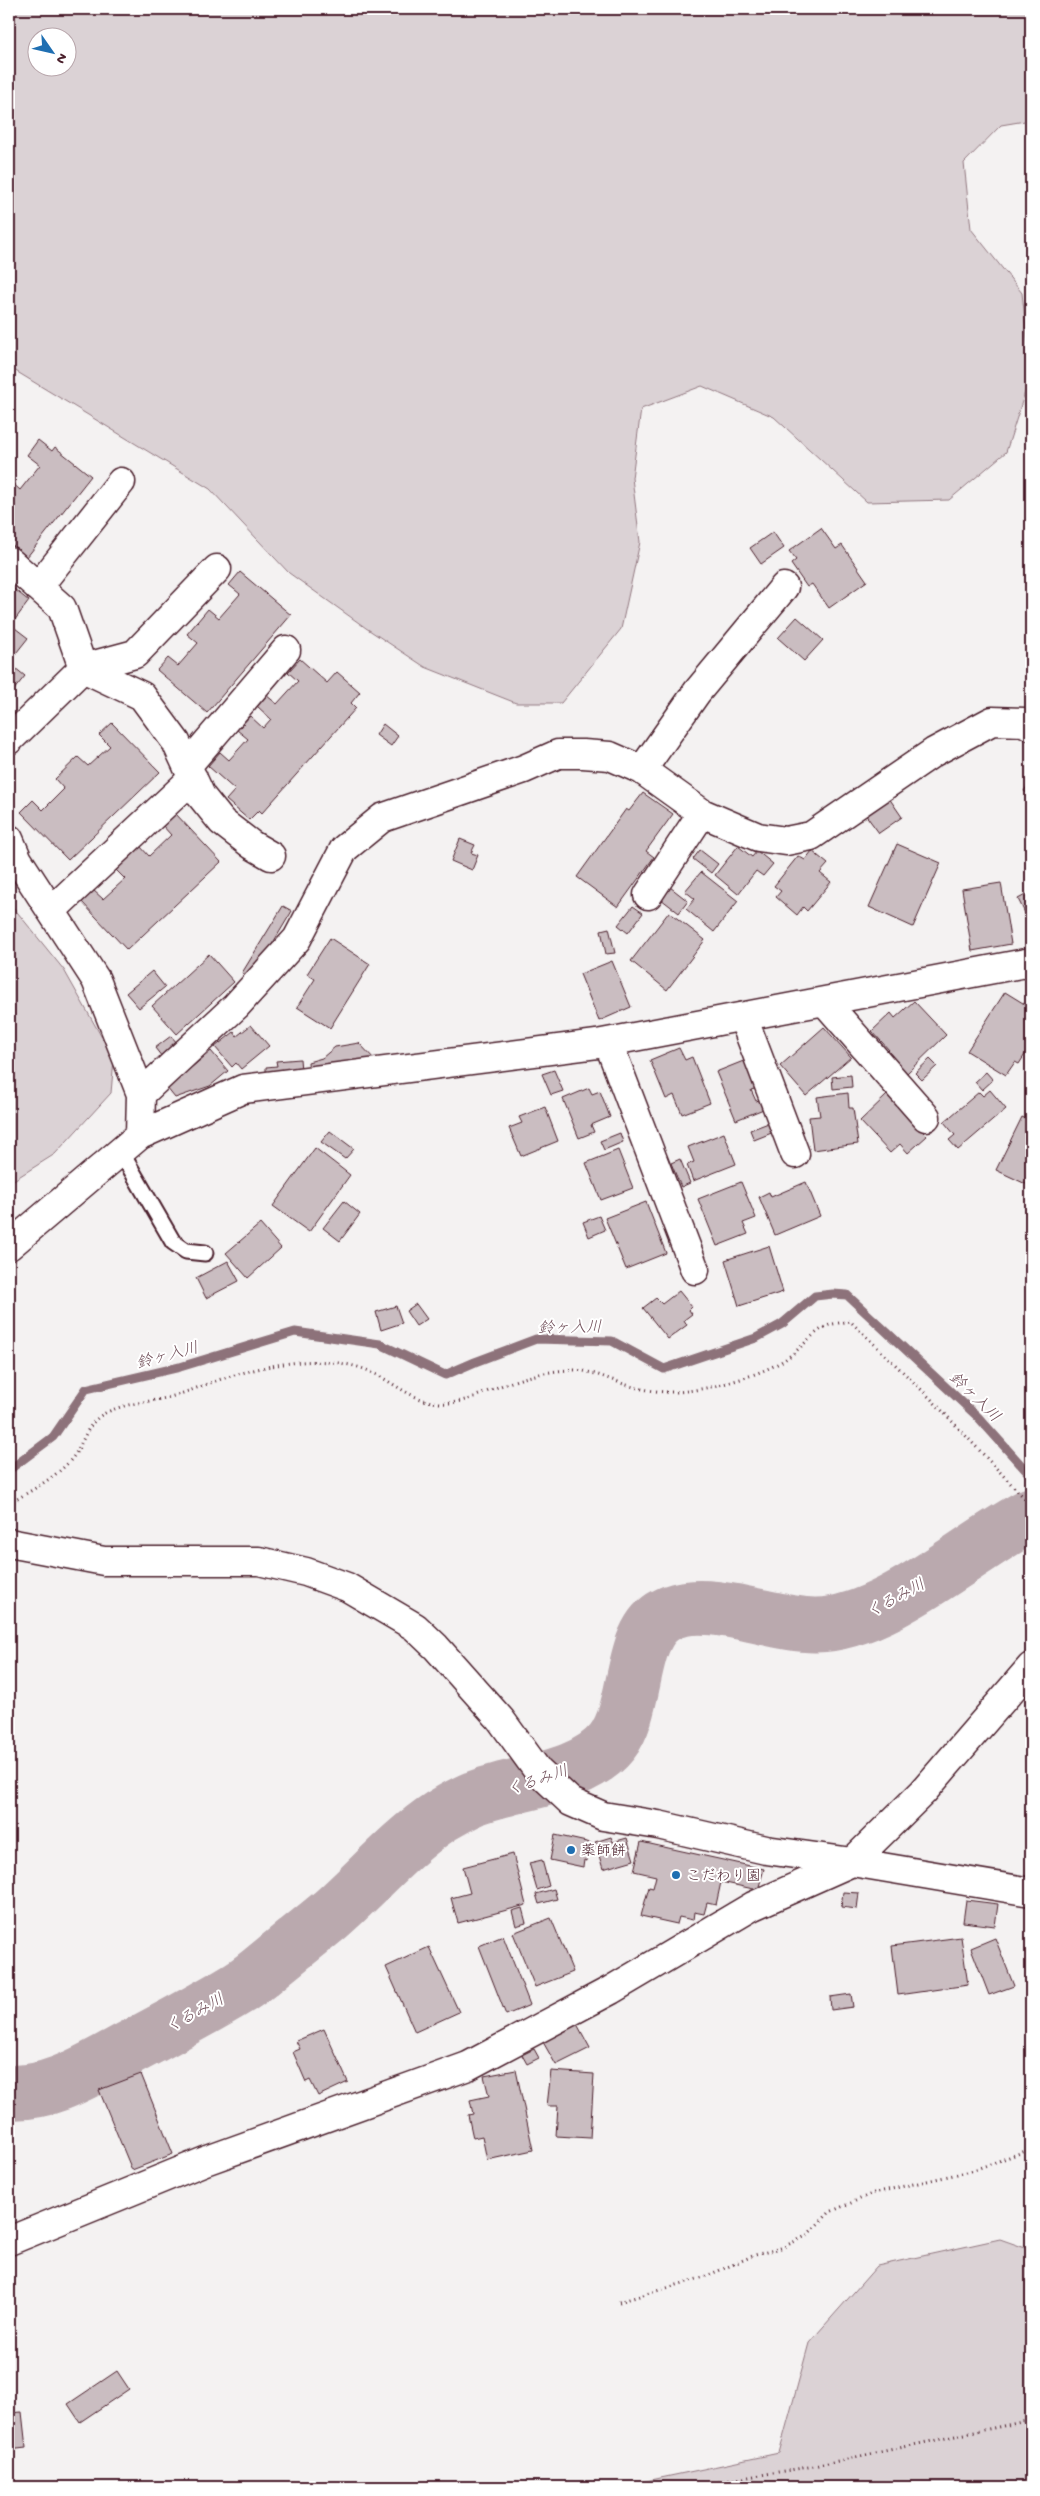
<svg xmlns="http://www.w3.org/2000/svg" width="1040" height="2496" viewBox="0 0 1040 2496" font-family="'Gochi Hand','Klee One',sans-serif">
	<rect width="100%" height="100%" fill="#f4f2f2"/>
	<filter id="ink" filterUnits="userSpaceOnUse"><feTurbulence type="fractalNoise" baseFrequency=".02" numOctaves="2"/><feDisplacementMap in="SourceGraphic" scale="10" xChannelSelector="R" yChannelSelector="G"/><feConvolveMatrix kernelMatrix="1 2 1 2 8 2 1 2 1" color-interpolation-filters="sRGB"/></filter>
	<g filter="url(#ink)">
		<path fill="#dbd2d5" stroke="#927880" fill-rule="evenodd" d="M 9,9 L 1031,9 L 1031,120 L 1001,125 L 964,163 L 971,229 L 1022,293 L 1031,373 L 1006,452 L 949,500 L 867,502 L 774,417 L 702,386 L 641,409 L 632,478 L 640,542 L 621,629 L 561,703 L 516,703 L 425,667 L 366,628 L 289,573 L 210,489 L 9,367 ZM 38,38 L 68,38 L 68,68 L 38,68 Z
			M 9,902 L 64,970 L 114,1059 L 111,1093 L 55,1154 L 9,1183 Z
			M 1000,2239 L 1031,2250 L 1031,2487 L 618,2487 L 779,2453 L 809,2343 L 877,2266 Z"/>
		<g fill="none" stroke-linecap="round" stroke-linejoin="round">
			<path stroke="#8d727a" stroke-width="9" d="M 9,1470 L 53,1437 L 86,1389 L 180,1367 L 295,1332 L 380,1344 L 445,1375 L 475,1362 L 536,1339 L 612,1341 L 664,1369 L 756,1338 L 782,1324 L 815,1296 L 833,1294 L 847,1295 L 978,1417 L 1031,1476"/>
			<path stroke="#baa9ae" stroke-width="55" d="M 9,2092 C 48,2095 85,2072 119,2054 C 160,2032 201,2011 240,1987 C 253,1979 264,1969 275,1960 C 293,1945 311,1931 329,1916 C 366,1884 400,1843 441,1816 C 451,1810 463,1803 475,1798 C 516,1782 583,1779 612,1742 C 638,1709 629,1639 662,1617 C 701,1591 772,1626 816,1625 C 886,1624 969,1547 1031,1515"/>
		</g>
		<path fill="#cabdc1" stroke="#4a1f2b" d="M 38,440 L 52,451 L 55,447 L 91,476 L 27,557 L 9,542 L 9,480 L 20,490 L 40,465 L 27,455 Z
			M 821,528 L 836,549 L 842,545 L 867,581 L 829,608 L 812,584 L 807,587 L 791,564 L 796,560 L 789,551 Z
			M 773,532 L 784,548 L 761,564 L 750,548 Z
			M 240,572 L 291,615 L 207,713 L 157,670 L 168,658 L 178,666 L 198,643 L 187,634 L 208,609 L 219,618 L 240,594 L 229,585 Z
			M 9,585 L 29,601 L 11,625 L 28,638 L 9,662 Z
			M 797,617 L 823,640 L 804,661 L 778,638 Z
			M 300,659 L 327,683 L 337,672 L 360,692 L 351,703 L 356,708 L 262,813 L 259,810 L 249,820 L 226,800 L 235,790 L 208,766 L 220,752 L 229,760 L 248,739 L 237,730 L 250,716 L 263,728 L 271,719 L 257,706 L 266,695 L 277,704 L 298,681 L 288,672 Z
			M 9,663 L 25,676 L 9,696 Z
			M 112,723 L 160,772 L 68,860 L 21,812 L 33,800 L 43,810 L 64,789 L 55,779 L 78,757 L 88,766 L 110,746 L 99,735 Z
			M 383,724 L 398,736 L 391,746 L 376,735 Z
			M 1031,780 L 1031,796 L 1024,791 Z
			M 643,793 L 673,814 L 646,851 L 654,857 L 618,907 L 577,877 L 626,809 L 629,811 Z
			M 889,798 L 902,817 L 879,833 L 865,814 Z
			M 175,813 L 221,862 L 127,950 L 81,901 L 93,890 L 103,899 L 125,879 L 115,869 L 140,846 L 149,856 L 171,835 L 162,825 Z
			M 460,839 L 475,845 L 471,853 L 478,855 L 472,870 L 451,861 Z
			M 897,844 L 941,863 L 913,927 L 869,907 Z
			M 738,846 L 752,857 L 757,851 L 773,864 L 763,876 L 756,871 L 738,894 L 715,875 Z
			M 700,850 L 718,864 L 711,873 L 693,859 Z
			M 812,851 L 828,864 L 820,873 L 831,882 L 807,911 L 803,907 L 797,915 L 776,897 L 781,891 L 774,886 L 798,856 L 805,860 Z
			M 701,872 L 738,901 L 714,932 L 686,909 L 695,899 L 685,891 Z
			M 1001,883 L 1011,944 L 972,951 L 962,889 Z
			M 670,887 L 688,901 L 679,913 L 661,899 Z
			M 1031,892 L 1031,925 L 1018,899 Z
			M 283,906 L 292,911 L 252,978 L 242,973 Z
			M 633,906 L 643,913 L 628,933 L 618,925 Z
			M 669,912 L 705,940 L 667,990 L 631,961 Z
			M 609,928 L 615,953 L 606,954 L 601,930 Z
			M 330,938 L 370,964 L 330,1028 L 297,1007 L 315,979 L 307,974 Z
			M 209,954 L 234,982 L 177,1034 L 152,1006 Z
			M 612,961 L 631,1007 L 599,1021 L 580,974 Z
			M 152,971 L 165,987 L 139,1008 L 126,993 Z
			M 1005,992 L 1031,1008 L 1031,1045 L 1019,1064 L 1015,1062 L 1006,1075 L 967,1051 Z
			M 914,1001 L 946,1035 L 906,1074 L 886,1053 L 889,1050 L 872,1031 L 891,1013 L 895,1018 Z
			M 251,1025 L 269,1046 L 241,1069 L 236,1063 L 232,1067 L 215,1047 L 234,1032 L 237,1036 Z
			M 824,1027 L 851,1057 L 806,1096 L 780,1066 Z
			M 171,1036 L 178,1044 L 162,1057 L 155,1048 Z
			M 359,1043 L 377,1062 L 309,1073 L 308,1062 L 322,1058 L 335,1047 Z
			M 679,1048 L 685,1060 L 692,1057 L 710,1103 L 682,1114 L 674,1095 L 666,1099 L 650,1060 Z
			M 211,1051 L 228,1071 L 210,1086 L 175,1098 L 167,1088 Z
			M 300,1059 L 301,1070 L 266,1074 L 266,1067 L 277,1066 L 276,1061 Z
			M 930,1059 L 937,1066 L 922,1080 L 915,1073 Z
			M 746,1060 L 758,1088 L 751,1090 L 756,1101 L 762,1099 L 766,1108 L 736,1120 L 716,1072 Z
			M 554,1070 L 563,1091 L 551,1095 L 542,1074 Z
			M 986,1072 L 993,1080 L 982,1090 L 975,1082 Z
			M 851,1075 L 852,1087 L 833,1089 L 832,1077 Z
			M 589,1088 L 592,1094 L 600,1091 L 610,1117 L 591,1125 L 594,1132 L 579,1138 L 563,1099 Z
			M 990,1090 L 1006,1109 L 958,1150 L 949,1140 L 955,1135 L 944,1122 L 979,1092 L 983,1096 Z
			M 848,1093 L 849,1108 L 853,1108 L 858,1144 L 813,1150 L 809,1117 L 820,1116 L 817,1097 Z
			M 887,1095 L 927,1136 L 908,1153 L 900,1144 L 890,1153 L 860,1121 Z
			M 545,1107 L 558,1141 L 521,1156 L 509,1128 L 522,1123 L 519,1117 Z
			M 1022,1117 L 1031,1121 L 1030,1186 L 996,1170 Z
			M 771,1122 L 774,1132 L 754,1140 L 750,1130 Z
			M 330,1131 L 354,1149 L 345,1159 L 321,1142 Z
			M 620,1133 L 623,1142 L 604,1150 L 600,1141 Z
			M 724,1133 L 736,1164 L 693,1181 L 687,1165 L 694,1162 L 688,1147 Z
			M 315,1148 L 350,1175 L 309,1232 L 273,1206 Z
			M 618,1150 L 633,1188 L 601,1200 L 586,1163 Z
			M 680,1159 L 690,1183 L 681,1187 L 671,1163 Z
			M 741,1182 L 756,1218 L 743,1223 L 748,1234 L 717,1246 L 698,1199 Z
			M 806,1182 L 820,1216 L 775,1235 L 759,1197 L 769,1192 L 771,1197 Z
			M 344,1201 L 360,1214 L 340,1241 L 323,1228 Z
			M 646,1202 L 666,1253 L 626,1269 L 605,1218 Z
			M 599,1216 L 605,1230 L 589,1237 L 583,1222 Z
			M 260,1224 L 281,1248 L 248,1278 L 226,1253 Z
			M 769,1246 L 783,1292 L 739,1306 L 725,1260 Z
			M 228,1261 L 239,1281 L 206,1298 L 196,1278 Z
			M 679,1291 L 692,1307 L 689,1310 L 692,1314 L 684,1320 L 687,1325 L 668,1339 L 643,1308 L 656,1298 L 662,1304 Z
			M 416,1304 L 427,1319 L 416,1326 L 406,1311 Z
			M 396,1306 L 402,1323 L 381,1330 L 376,1312 Z
			M 555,1835 L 591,1843 L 587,1861 L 584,1860 L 583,1867 L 550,1860 Z
			M 611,1837 L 613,1842 L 627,1838 L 634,1860 L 603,1869 L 595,1842 Z
			M 641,1842 L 764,1869 L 758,1890 L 721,1882 L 716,1905 L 707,1903 L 704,1914 L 694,1912 L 693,1920 L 679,1917 L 677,1924 L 641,1916 L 649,1887 L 653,1888 L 656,1876 L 634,1871 Z
			M 513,1854 L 526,1905 L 458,1923 L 451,1898 L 470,1893 L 463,1867 Z
			M 542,1860 L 549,1886 L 537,1890 L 529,1863 Z
			M 554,1889 L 557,1899 L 539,1904 L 536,1894 Z
			M 843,1892 L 859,1893 L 857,1909 L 841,1907 Z
			M 966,1900 L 998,1904 L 995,1926 L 963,1922 Z
			M 522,1908 L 526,1923 L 516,1926 L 512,1911 Z
			M 551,1918 L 573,1972 L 535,1987 L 513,1933 Z
			M 503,1936 L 530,2005 L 506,2015 L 479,1946 Z
			M 961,1937 L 968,1985 L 898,1995 L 892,1946 Z
			M 995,1938 L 1014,1986 L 989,1995 L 971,1948 Z
			M 429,1947 L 459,2012 L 415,2032 L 386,1967 Z
			M 1031,1967 L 1031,1991 L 1026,1990 Z
			M 851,1994 L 853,2007 L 831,2010 L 830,1997 Z
			M 577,2024 L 590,2048 L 556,2065 L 543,2042 Z
			M 324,2029 L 348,2082 L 318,2096 L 310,2080 L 306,2082 L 293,2052 L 300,2049 L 296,2041 Z
			M 534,2049 L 539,2058 L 527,2064 L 522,2055 Z
			M 516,2070 L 533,2150 L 487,2160 L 482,2136 L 473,2138 L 468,2115 L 473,2114 L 470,2100 L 489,2096 L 484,2076 Z
			M 551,2071 L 594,2074 L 590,2138 L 556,2136 L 558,2106 L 547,2106 Z
			M 141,2074 L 173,2154 L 132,2170 L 99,2090 Z
			M 117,2371 L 129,2389 L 80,2422 L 68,2404 Z
			M 22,2412 L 26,2448 L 9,2450 L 9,2413 Z"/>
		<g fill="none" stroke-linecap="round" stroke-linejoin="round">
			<g stroke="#4a1f2b" stroke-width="19">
				<path id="service" d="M 121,1152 L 173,1242 L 186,1251 L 205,1253"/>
			</g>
			<g stroke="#4a1f2b" stroke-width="31">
				<path id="minor" d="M 9,561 L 62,608 L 83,668 L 9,740
					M 38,587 L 121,482
					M 83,668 L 142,696 L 176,742 L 201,796 L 222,822 L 252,845 L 271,856
					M 83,668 L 135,654 L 217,569
					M 187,766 L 286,650
					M 642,770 L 697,692 L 784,587
					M 9,839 L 18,860 L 96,980 L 141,1094
					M 648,895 L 702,813
					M 51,911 L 193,778
					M 825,1002 L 926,1117
					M 743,1017 L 795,1154
					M 608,1042 L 695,1270
					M 140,1135 L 141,1094 L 236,1006 L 297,939 L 344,849 L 382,818 L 524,769 L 558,754 L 583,754 L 610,756 L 642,770 L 702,813 L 758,837 L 786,841 L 811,836 L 934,752 L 992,721 L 1024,722 L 1031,726
					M 9,1246 L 140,1135 L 243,1089 L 597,1044 L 1031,962
					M 9,1543 L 104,1561 L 259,1561 L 306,1572 L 347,1587 L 415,1627 L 436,1647 L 501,1720 L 538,1771 L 571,1802 L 603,1816 L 658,1825 L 766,1850 L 852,1862
					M 1031,1667 L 923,1792 L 852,1862 L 1031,1892
					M 9,2241 L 205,2161 L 468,2066 L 611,1990 L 753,1906 L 852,1862"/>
			</g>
			<path stroke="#4a1f2b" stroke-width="3" stroke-dasharray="1 4" stroke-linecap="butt" d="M 9,1504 C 28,1492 50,1481 66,1465 C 86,1447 82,1421 112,1410 C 129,1403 148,1402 166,1398 C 187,1393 207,1383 228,1377 C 270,1364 321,1354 364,1369 C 391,1379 410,1401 440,1403 C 464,1405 485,1391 506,1384 C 527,1376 552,1370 574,1370 C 591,1371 603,1377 618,1382 C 639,1390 665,1394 687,1391 C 715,1388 765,1374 787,1358 C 801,1349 812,1333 827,1326 C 833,1323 843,1323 850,1321 L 931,1399 L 1031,1505
				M 619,2302 L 704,2277 L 755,2255 L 781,2248 L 806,2236 L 830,2212 L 874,2193 L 971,2171 L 1031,2149
				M 689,2487 L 814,2466 L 1031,2420"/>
			<use href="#service" stroke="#fff" stroke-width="15"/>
			<use href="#minor" stroke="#fff" stroke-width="28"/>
		</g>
	</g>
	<g fill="#1f6fb2" stroke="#fff" stroke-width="2">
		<circle cx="571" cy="1850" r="5"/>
		<circle cx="676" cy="1875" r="5"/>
	</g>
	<g text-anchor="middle" stroke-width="4" stroke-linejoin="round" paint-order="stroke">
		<g font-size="15" fill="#4a1f2b" stroke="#fff" text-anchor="start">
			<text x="581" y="1855">薬師餅</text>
			<text x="686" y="1880">こだわり園</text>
		</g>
		<g font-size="16" font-style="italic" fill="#714f59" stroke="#fff">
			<text transform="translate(570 1326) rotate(-1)" y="6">鈴ヶ入川</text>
			<text transform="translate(167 1354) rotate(-15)" y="6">鈴ヶ入川</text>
			<text transform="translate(976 1396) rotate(44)" y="6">鈴ヶ入川</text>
			<text transform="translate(895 1597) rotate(-29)" y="6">くるみ川</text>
			<text transform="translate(537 1779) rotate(-19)" y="6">くるみ川</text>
			<text transform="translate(194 2012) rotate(-29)" y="6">くるみ川</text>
		</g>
	</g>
	<rect width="1040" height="2496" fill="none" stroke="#fff" stroke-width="30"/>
	<rect x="15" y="15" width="1010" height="2466" fill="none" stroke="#4a1f2b" stroke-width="2" filter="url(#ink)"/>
	<g transform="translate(52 52) rotate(124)"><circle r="24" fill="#ffffff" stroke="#b7a5aa"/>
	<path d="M0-4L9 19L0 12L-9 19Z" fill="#1f6fb2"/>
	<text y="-8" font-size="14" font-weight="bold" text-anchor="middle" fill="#4a1f2b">N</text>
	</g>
</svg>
